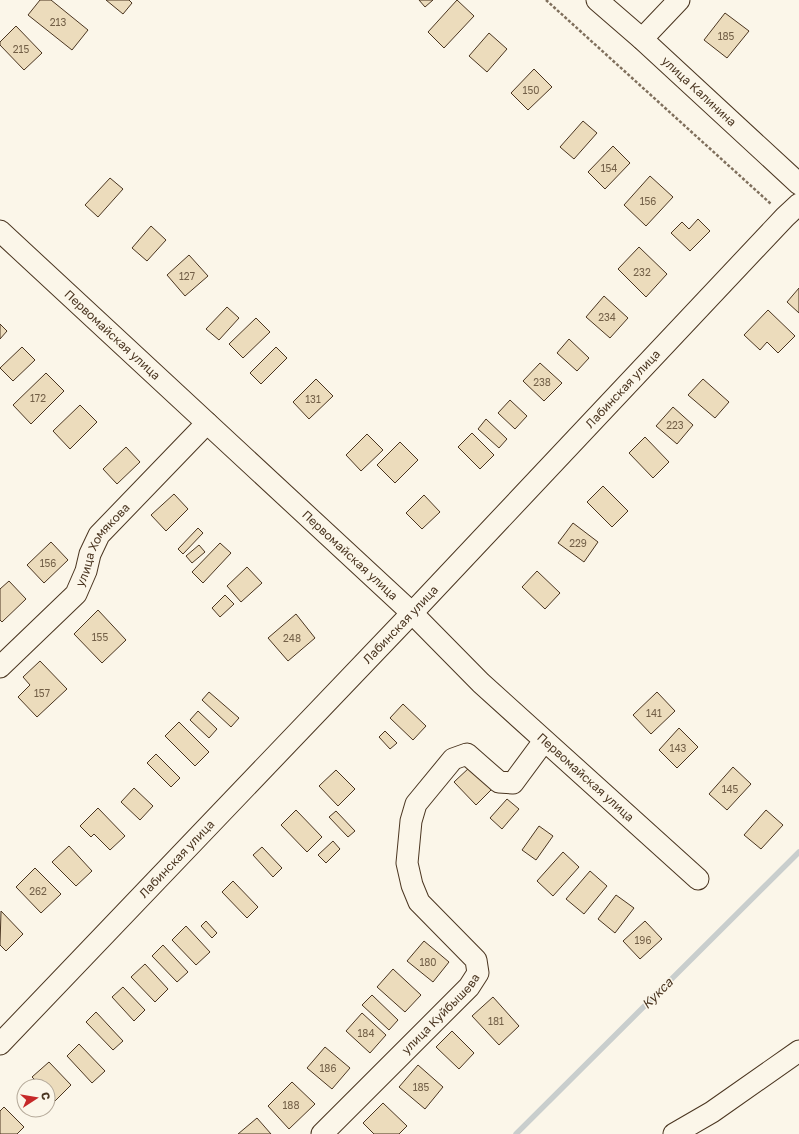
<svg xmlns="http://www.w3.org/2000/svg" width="799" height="1134" viewBox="0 0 799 1134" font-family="'Golos Text',sans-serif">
	<rect width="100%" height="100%" fill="#fbf6e9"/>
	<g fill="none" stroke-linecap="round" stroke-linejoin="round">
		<path stroke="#c9cecd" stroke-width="5.5" d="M 516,1134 L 799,852"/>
	</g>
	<path fill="#ecdcbc" stroke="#4a3520" d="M 40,0 L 51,0 L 88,30 L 72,50 L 28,15 Z
		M 106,0 L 129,0 L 132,3 L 123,14 Z
		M 419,0 L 433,0 L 425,7 Z
		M 457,0 L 474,16 L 444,48 L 428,32 Z
		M 725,13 L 749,31 L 727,58 L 704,40 Z
		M 16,26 L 42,53 L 24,70 L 0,45 L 0,42 Z
		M 489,33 L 507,49 L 487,72 L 469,56 Z
		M 534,69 L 552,87 L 528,110 L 511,93 Z
		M 583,121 L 597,133 L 574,159 L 560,147 Z
		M 613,146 L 630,163 L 605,189 L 588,172 Z
		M 650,176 L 673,197 L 646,226 L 624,205 Z
		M 110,178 L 123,189 L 98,217 L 85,205 Z
		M 698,219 L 710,231 L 690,251 L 671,233 L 682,222 L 689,229 Z
		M 151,226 L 166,240 L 147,261 L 132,248 Z
		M 639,247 L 667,274 L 646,297 L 618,269 Z
		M 189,255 L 208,276 L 185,296 L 167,275 Z
		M 799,288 L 799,313 L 787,302 Z
		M 604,296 L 628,318 L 610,338 L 586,317 Z
		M 227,307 L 239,318 L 219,340 L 206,329 Z
		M 768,310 L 795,336 L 778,353 L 767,342 L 760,350 L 744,335 Z
		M 256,318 L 270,332 L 243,358 L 229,344 Z
		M 0,324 L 7,331 L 0,339 Z
		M 569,339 L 589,358 L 577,371 L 557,353 Z
		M 22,347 L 35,360 L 13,381 L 0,368 Z
		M 276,347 L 287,358 L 261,384 L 250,373 Z
		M 540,363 L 562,383 L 544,401 L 523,381 Z
		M 46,373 L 64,391 L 31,424 L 13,405 Z
		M 316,379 L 333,396 L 309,419 L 293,402 Z
		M 703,379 L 729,402 L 715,418 L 688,395 Z
		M 510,400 L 527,416 L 515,429 L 498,413 Z
		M 80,405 L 97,422 L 70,449 L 53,431 Z
		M 673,407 L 693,425 L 677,444 L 656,426 Z
		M 486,419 L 507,439 L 499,448 L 478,429 Z
		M 472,433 L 494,455 L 480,469 L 458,447 Z
		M 367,434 L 383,450 L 361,471 L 346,455 Z
		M 645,437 L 669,462 L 653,478 L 629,453 Z
		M 400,442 L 418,460 L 395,483 L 377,465 Z
		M 126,447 L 140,462 L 117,484 L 103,469 Z
		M 603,486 L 628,511 L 612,527 L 587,502 Z
		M 174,494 L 188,509 L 166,531 L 151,515 Z
		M 424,495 L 440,512 L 422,529 L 406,513 Z
		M 573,523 L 598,542 L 584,562 L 558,543 Z
		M 198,528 L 203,533 L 183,554 L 178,549 Z
		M 51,542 L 68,560 L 44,583 L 27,565 Z
		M 220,543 L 231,553 L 203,583 L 192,572 Z
		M 199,545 L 205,552 L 192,563 L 186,556 Z
		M 247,567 L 262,583 L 241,602 L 227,586 Z
		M 537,571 L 560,593 L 545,609 L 522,587 Z
		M 9,581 L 26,599 L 2,622 L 0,620 L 0,589 Z
		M 225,595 L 234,604 L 220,617 L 212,608 Z
		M 98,610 L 126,640 L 102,663 L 74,634 Z
		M 296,614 L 315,638 L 288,661 L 268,638 Z
		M 40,661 L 67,689 L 37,717 L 18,697 L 30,685 L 23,677 Z
		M 209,692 L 239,718 L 231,727 L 202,700 Z
		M 657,692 L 675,711 L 651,734 L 633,715 Z
		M 403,704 L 426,726 L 413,740 L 390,718 Z
		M 198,711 L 217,729 L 209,738 L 190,720 Z
		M 179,722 L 209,752 L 195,766 L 165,736 Z
		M 679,728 L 698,747 L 677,768 L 659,750 Z
		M 385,731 L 397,743 L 390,749 L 379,737 Z
		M 156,754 L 180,778 L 171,787 L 147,763 Z
		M 470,767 L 492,789 L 476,805 L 454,782 Z
		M 733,767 L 751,784 L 727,810 L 709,794 Z
		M 336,770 L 355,789 L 338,806 L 319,786 Z
		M 134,788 L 153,806 L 140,820 L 121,802 Z
		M 507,799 L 519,809 L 502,829 L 490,818 Z
		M 98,808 L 125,836 L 110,850 L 94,834 L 91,837 L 80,826 Z
		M 296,810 L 322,837 L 307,852 L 281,825 Z
		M 766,810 L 783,825 L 761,849 L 744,835 Z
		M 336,811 L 355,831 L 348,837 L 329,817 Z
		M 539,826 L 553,836 L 536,860 L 522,850 Z
		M 333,841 L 340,849 L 326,863 L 318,855 Z
		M 69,846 L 92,871 L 76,886 L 52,862 Z
		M 262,847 L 282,868 L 273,877 L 253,855 Z
		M 563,852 L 579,867 L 553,896 L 537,881 Z
		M 35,868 L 61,894 L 41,913 L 16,887 Z
		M 590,871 L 607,886 L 584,914 L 566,899 Z
		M 233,881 L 258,907 L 247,918 L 222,892 Z
		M 616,895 L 634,908 L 615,933 L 598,919 Z
		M 1,911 L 23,934 L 6,951 L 0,945 Z
		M 206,921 L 217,933 L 212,938 L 201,926 Z
		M 645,921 L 662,939 L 640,959 L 623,941 Z
		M 186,926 L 210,952 L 196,965 L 172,940 Z
		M 424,941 L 449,962 L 433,982 L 407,961 Z
		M 163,945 L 188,972 L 177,982 L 152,956 Z
		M 145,964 L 168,989 L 155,1002 L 131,977 Z
		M 393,969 L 421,995 L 405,1012 L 377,987 Z
		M 123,987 L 145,1010 L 134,1021 L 112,997 Z
		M 372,995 L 398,1020 L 389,1030 L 362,1005 Z
		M 493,997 L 519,1026 L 499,1045 L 472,1016 Z
		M 96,1012 L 123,1041 L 113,1050 L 86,1022 Z
		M 362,1013 L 386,1035 L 370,1053 L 346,1031 Z
		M 452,1031 L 474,1053 L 459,1069 L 436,1047 Z
		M 79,1044 L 105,1071 L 92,1083 L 67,1056 Z
		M 325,1047 L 350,1068 L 332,1089 L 307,1068 Z
		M 49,1062 L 71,1085 L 55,1101 L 48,1093 L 48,1086 L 41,1086 L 32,1077 Z
		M 418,1065 L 443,1087 L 425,1109 L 399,1087 Z
		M 292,1082 L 315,1104 L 289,1129 L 268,1106 Z
		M 383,1103 L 407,1126 L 399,1134 L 374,1134 L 363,1123 Z
		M 4,1107 L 24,1127 L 17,1134 L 0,1134 L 0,1111 Z
		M 257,1118 L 271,1134 L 238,1134 Z"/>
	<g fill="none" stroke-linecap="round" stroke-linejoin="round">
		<g stroke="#4a3520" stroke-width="23">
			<g id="minor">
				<path id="s1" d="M 597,0 L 642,39 L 799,184"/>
				<path d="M 642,39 L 679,0"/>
				<path id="s2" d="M 0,231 L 412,613 L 481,683 L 698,879"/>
				<path id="s3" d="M 0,667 L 76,594 L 86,571 L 90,554 L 99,535 L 207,423"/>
				<path id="s4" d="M 0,1044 L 412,613 L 785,217 L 799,204"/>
				<path id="s5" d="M 322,1134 L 469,987 L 478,973 L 476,960 L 419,902 L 412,885 L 407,863 L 411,821 L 416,804 L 453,759 L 467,754 L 499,782 L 513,783 L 544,741"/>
				<path d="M 674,1134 L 712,1112 L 799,1051"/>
			</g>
		</g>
		<path stroke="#7f6f5c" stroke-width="2.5" stroke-dasharray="3 2" stroke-linecap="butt" d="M 546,0 L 771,204"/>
		<use href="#minor" stroke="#fbf6e9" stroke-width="21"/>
	</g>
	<g text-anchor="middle" stroke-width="3" stroke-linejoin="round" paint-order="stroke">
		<g font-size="10" fill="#725f47">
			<text x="58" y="26">213</text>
			<text x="726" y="40">185</text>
			<text x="21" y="53">215</text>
			<text x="531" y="94">150</text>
			<text x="609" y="172">154</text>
			<text x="648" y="205">156</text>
			<text x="642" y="276">232</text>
			<text x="187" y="280">127</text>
			<text x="607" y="321">234</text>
			<text x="542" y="386">238</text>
			<text x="38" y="402">172</text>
			<text x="313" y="403">131</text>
			<text x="675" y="429">223</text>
			<text x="578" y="547">229</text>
			<text x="48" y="567">156</text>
			<text x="100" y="641">155</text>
			<text x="292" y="642">248</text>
			<text x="42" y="697">157</text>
			<text x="654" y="717">141</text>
			<text x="678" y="752">143</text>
			<text x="730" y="793">145</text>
			<text x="38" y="895">262</text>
			<text x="643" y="944">196</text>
			<text x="428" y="966">180</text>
			<text x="496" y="1025">181</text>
			<text x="366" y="1037">184</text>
			<text x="328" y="1072">186</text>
			<text x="421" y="1091">185</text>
			<text x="291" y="1109">188</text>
		</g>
		<g font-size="12" fill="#4a3520" stroke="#fbf6e9">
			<text dy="4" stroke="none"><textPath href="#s1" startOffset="137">улица Калинина</textPath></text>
			<text dy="4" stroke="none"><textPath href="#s2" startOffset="153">Первомайская улица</textPath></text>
			<text dy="4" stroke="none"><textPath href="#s4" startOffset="904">Лабинская улица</textPath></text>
			<text dy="4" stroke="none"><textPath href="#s3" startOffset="162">улица Хомякова</textPath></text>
			<text dy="4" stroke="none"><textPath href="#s2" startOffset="477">Первомайская улица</textPath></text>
			<text dy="4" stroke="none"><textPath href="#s4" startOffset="580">Лабинская улица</textPath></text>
			<text dy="4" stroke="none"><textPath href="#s2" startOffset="801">Первомайская улица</textPath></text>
			<text dy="4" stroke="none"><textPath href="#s4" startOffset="256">Лабинская улица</textPath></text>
			<text dy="4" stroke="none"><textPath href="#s5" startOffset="169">улица Куйбышева</textPath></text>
		</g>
		<g font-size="13" font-style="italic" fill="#4a3520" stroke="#fbf6e9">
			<text transform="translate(657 993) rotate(-45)" y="5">Кукса</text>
		</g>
	</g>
	<g transform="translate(36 1098) rotate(78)"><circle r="19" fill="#fbf6e9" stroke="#b4a999"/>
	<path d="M0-3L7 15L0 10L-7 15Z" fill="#c62828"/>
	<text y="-6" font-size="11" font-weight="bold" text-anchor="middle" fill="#4a3520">С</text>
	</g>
</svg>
